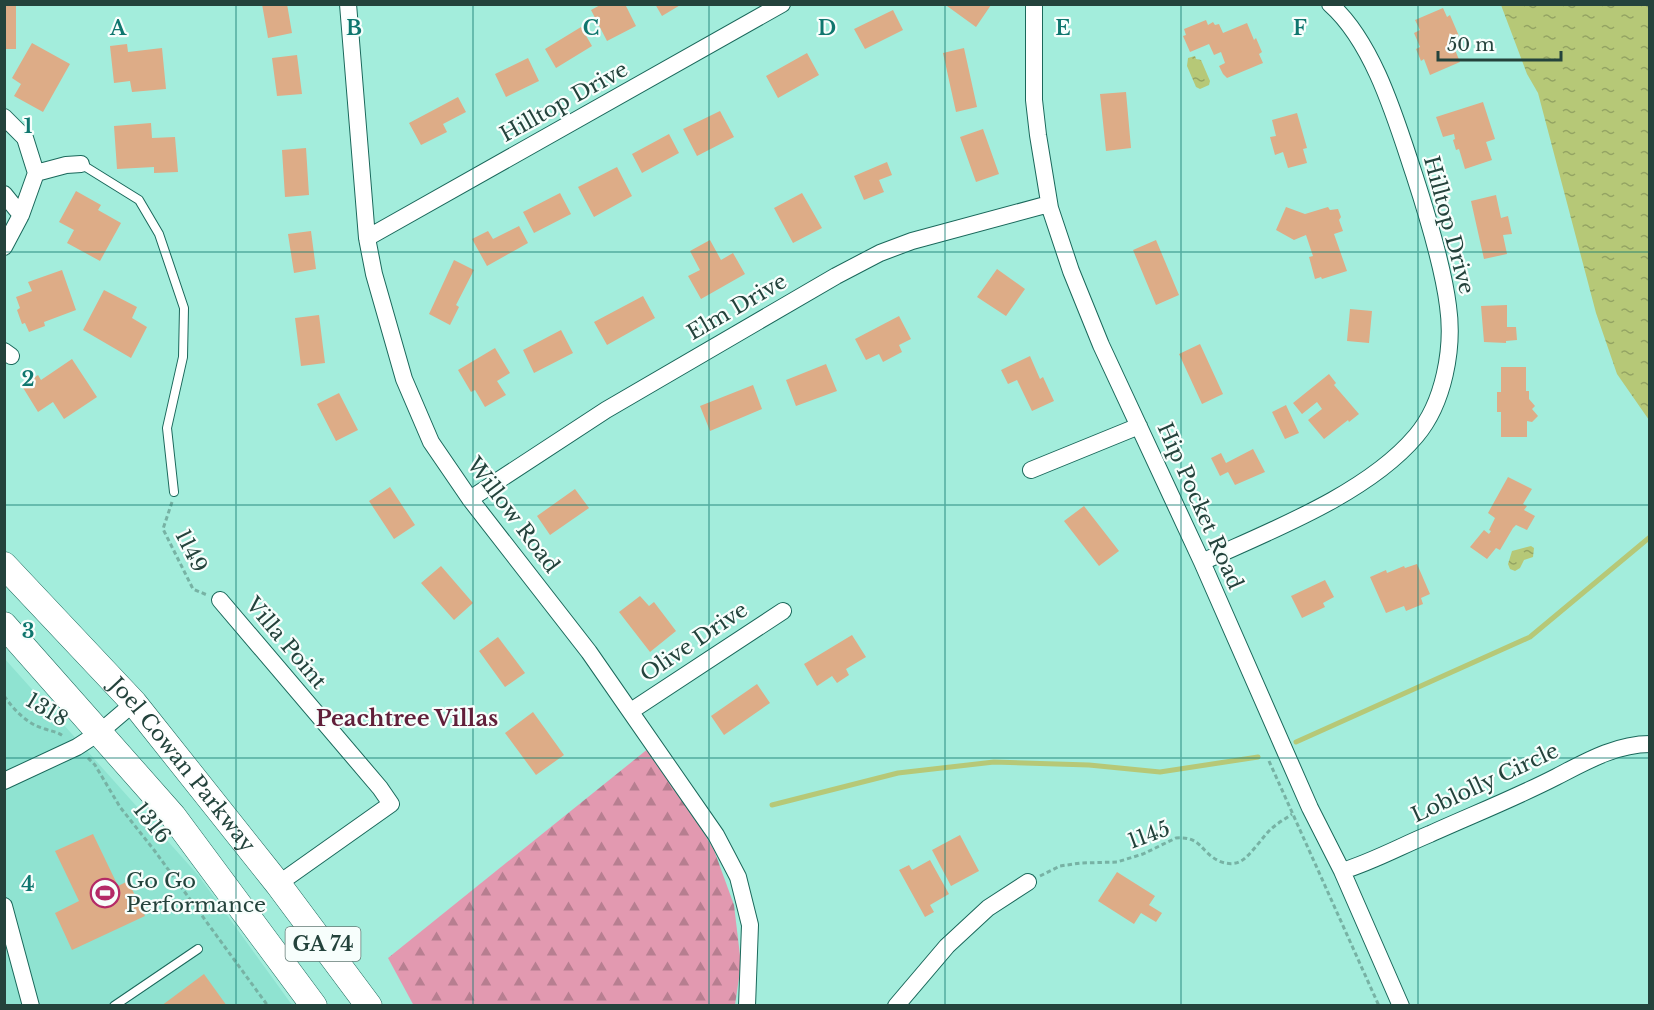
<svg xmlns="http://www.w3.org/2000/svg" width="1654" height="1010" viewBox="0 0 1654 1010" font-family="'Libre Baskerville',serif">
	<defs>
		<pattern id="forest-firs" width="22" height="20" patternUnits="userSpaceOnUse" patternTransform="scale(1.5)"><rect width="22" height="20" fill="#e299b0"/><path d="M5 1l3.5 6h-7zM16 11l3.5 6h-7z" fill="#b77e90"/></pattern>
		<pattern id="water-ripples" width="26" height="14" patternUnits="userSpaceOnUse" patternTransform="scale(1.5)"><rect width="26" height="14" fill="#b6c877"/><path d="M2 4q2-2 4 0t4 0M15 11q2-2 4 0t4 0" fill="none" stroke="#94a463"/></pattern>
	</defs>
	<rect width="100%" height="100%" fill="#a3eddc"/>
	<path fill="#8fe3d1" d="M 4,658 L 198,875 L 292,1005 L 5,1005 Z"/>
	<path fill="url(#forest-firs)" d="M 649,748 L 672,779 L 714,850 L 734,905 L 741,964 L 735,1005 L 414,1006 L 388,958 Z"/>
	<path fill="url(#water-ripples)" d="M 1501,5 L 1649,5 L 1649,420 L 1617,374 L 1596,313 L 1538,93 L 1527,74 Z
		M 1195,56 L 1196,59 L 1201,60 L 1210,81 L 1209,85 L 1200,89 L 1196,87 L 1187,66 L 1188,58 Z
		M 1531,546 L 1534,548 L 1533,557 L 1524,560 L 1520,568 L 1515,571 L 1510,569 L 1508,564 L 1512,551 Z"/>
	<g fill="none" stroke-linecap="round" stroke-linejoin="round">
		<path stroke="#b6c877" stroke-width="5" d="M 1296,742 L 1530,637 L 1650,537
			M 772,805 L 898,773 L 994,762 L 1089,765 L 1160,772 L 1258,757"/>
	</g>
	<path fill="#ddac87" d="M 4,4 L 16,4 L 16,49 L 4,49 Z
		M 262,4 L 287,4 L 292,33 L 268,38 Z
		M 602,4 L 625,4 L 636,26 L 607,41 L 591,10 Z
		M 655,4 L 682,4 L 662,16 Z
		M 948,5 L 991,5 L 976,27 L 947,6 Z
		M 1443,8 L 1447,17 L 1450,15 L 1459,36 L 1451,40 L 1460,62 L 1430,75 L 1424,59 L 1421,61 L 1416,49 L 1420,47 L 1414,33 L 1420,30 L 1415,20 Z
		M 893,10 L 903,30 L 865,49 L 854,29 Z
		M 1206,20 L 1208,25 L 1213,22 L 1215,25 L 1219,24 L 1223,33 L 1247,23 L 1254,40 L 1256,38 L 1262,52 L 1259,54 L 1263,63 L 1227,78 L 1223,74 L 1219,66 L 1225,63 L 1221,52 L 1214,55 L 1209,44 L 1190,52 L 1183,36 L 1186,35 L 1184,29 Z
		M 581,27 L 592,46 L 556,68 L 545,49 Z
		M 32,43 L 70,64 L 43,112 L 14,96 L 21,84 L 12,78 Z
		M 127,44 L 128,52 L 162,48 L 166,89 L 132,92 L 130,81 L 114,83 L 110,46 Z
		M 964,48 L 977,107 L 956,112 L 943,53 Z
		M 807,53 L 819,75 L 778,98 L 766,76 Z
		M 297,55 L 302,94 L 277,96 L 272,58 Z
		M 528,58 L 539,81 L 506,97 L 495,74 Z
		M 1126,92 L 1131,148 L 1106,151 L 1100,94 Z
		M 458,97 L 466,112 L 443,124 L 447,132 L 421,145 L 409,123 Z
		M 1483,102 L 1495,139 L 1486,142 L 1492,160 L 1465,169 L 1459,149 L 1456,150 L 1453,140 L 1455,139 L 1454,134 L 1443,137 L 1436,117 Z
		M 720,111 L 734,137 L 697,156 L 683,129 Z
		M 1297,113 L 1307,148 L 1303,149 L 1307,163 L 1288,168 L 1283,152 L 1275,155 L 1270,137 L 1276,136 L 1272,120 Z
		M 151,123 L 152,138 L 175,137 L 178,172 L 154,173 L 154,167 L 117,169 L 114,126 Z
		M 983,129 L 999,174 L 976,182 L 960,137 Z
		M 669,134 L 679,153 L 642,173 L 632,154 Z
		M 306,148 L 309,195 L 285,197 L 282,150 Z
		M 887,162 L 892,175 L 879,180 L 884,192 L 864,200 L 854,176 Z
		M 617,167 L 632,196 L 594,217 L 578,187 Z
		M 76,191 L 101,205 L 98,210 L 121,223 L 100,261 L 67,243 L 74,230 L 59,222 Z
		M 560,193 L 571,214 L 534,233 L 523,212 Z
		M 802,193 L 822,228 L 793,243 L 774,208 Z
		M 1496,195 L 1501,218 L 1508,216 L 1512,234 L 1503,235 L 1507,254 L 1484,259 L 1471,201 Z
		M 1286,207 L 1305,214 L 1328,207 L 1330,210 L 1338,209 L 1341,217 L 1339,220 L 1343,231 L 1334,234 L 1347,271 L 1322,279 L 1321,277 L 1315,279 L 1309,257 L 1313,256 L 1306,235 L 1294,240 L 1276,230 Z
		M 519,226 L 528,243 L 487,266 L 472,239 L 488,231 L 493,239 Z
		M 311,231 L 316,269 L 294,273 L 288,234 Z
		M 710,240 L 721,260 L 733,253 L 745,274 L 701,299 L 688,276 L 700,270 L 690,251 Z
		M 1156,240 L 1179,295 L 1156,305 L 1133,250 Z
		M 454,260 L 474,270 L 456,305 L 459,307 L 450,325 L 429,314 Z
		M 997,269 L 1025,289 L 1006,316 L 977,297 Z
		M 62,270 L 76,310 L 44,322 L 45,326 L 29,332 L 25,323 L 22,324 L 17,310 L 20,308 L 16,297 L 32,291 L 28,282 Z
		M 104,290 L 137,307 L 132,318 L 147,327 L 131,358 L 83,330 Z
		M 643,296 L 655,318 L 607,345 L 594,322 Z
		M 1507,305 L 1507,327 L 1516,327 L 1517,340 L 1506,341 L 1506,343 L 1484,342 L 1481,306 Z
		M 1350,309 L 1372,311 L 1369,343 L 1347,341 Z
		M 319,315 L 325,363 L 301,366 L 295,318 Z
		M 899,316 L 911,339 L 899,345 L 902,352 L 883,362 L 879,354 L 866,360 L 855,339 Z
		M 561,330 L 573,353 L 534,373 L 523,350 Z
		M 1200,344 L 1223,394 L 1202,404 L 1179,354 Z
		M 495,348 L 510,373 L 497,381 L 506,395 L 485,407 L 475,390 L 471,392 L 458,370 Z
		M 1030,356 L 1040,379 L 1043,377 L 1054,401 L 1032,411 L 1017,380 L 1008,384 L 1001,370 Z
		M 72,359 L 97,397 L 64,419 L 53,402 L 38,412 L 22,386 L 38,375 L 41,380 Z
		M 826,364 L 837,391 L 796,406 L 786,380 Z
		M 1501,367 L 1526,367 L 1526,391 L 1529,391 L 1529,399 L 1535,406 L 1532,409 L 1538,416 L 1532,422 L 1527,421 L 1527,437 L 1501,437 L 1501,412 L 1497,412 L 1497,392 L 1501,392 Z
		M 1329,374 L 1336,383 L 1334,385 L 1359,414 L 1349,422 L 1348,420 L 1324,439 L 1308,420 L 1322,409 L 1317,402 L 1302,414 L 1293,403 Z
		M 753,385 L 762,409 L 710,431 L 700,406 Z
		M 339,393 L 358,430 L 336,441 L 317,404 Z
		M 1286,405 L 1299,433 L 1285,439 L 1272,412 Z
		M 1253,449 L 1265,472 L 1235,485 L 1228,472 L 1220,476 L 1211,458 L 1221,453 L 1226,463 Z
		M 1508,477 L 1532,489 L 1523,504 L 1527,506 L 1524,510 L 1535,516 L 1527,530 L 1516,525 L 1513,528 L 1500,550 L 1496,548 L 1487,559 L 1470,547 L 1484,530 L 1489,534 L 1491,531 L 1489,530 L 1495,518 L 1488,513 Z
		M 390,487 L 415,525 L 394,539 L 369,501 Z
		M 575,489 L 589,508 L 550,535 L 537,516 Z
		M 1084,506 L 1119,551 L 1099,566 L 1064,521 Z
		M 1417,564 L 1430,594 L 1421,598 L 1423,604 L 1406,611 L 1404,606 L 1386,613 L 1370,577 L 1386,570 L 1387,573 L 1404,566 L 1405,568 Z
		M 441,566 L 473,603 L 454,620 L 421,583 Z
		M 1325,580 L 1334,597 L 1323,603 L 1325,607 L 1302,618 L 1291,596 Z
		M 640,596 L 649,606 L 654,602 L 676,631 L 650,652 L 619,612 Z
		M 852,635 L 866,657 L 846,669 L 849,675 L 837,683 L 832,676 L 817,686 L 804,664 Z
		M 498,637 L 525,673 L 505,687 L 479,651 Z
		M 757,684 L 770,703 L 724,735 L 711,716 Z
		M 533,712 L 564,755 L 536,775 L 505,733 Z
		M 93,834 L 118,886 L 128,881 L 145,916 L 72,950 L 55,913 L 79,901 L 55,851 Z
		M 960,835 L 979,871 L 951,886 L 932,850 Z
		M 930,860 L 949,894 L 930,905 L 934,912 L 925,917 L 899,870 L 909,865 L 912,870 Z
		M 1117,872 L 1155,896 L 1149,905 L 1162,913 L 1156,922 L 1141,913 L 1134,924 L 1098,901 Z
		M 204,974 L 227,1006 L 161,1006 Z"/>
	<g fill="none" stroke-linecap="round" stroke-linejoin="round">
		<g stroke="#1a685b" stroke-width="10">
			<path id="lane" d="M 81,164 L 139,200 L 159,234 L 184,308 L 183,357 L 167,428 L 174,492
				M 114,1006 L 198,949"/>
		</g>
		<g stroke="#1a685b" stroke-width="18">
			<path id="street" d="M 348,4 L 367,238 L 374,274 L 404,379 L 431,442 L 470,499 L 589,652 L 716,835 L 726,854 L 738,877 L 750,925 L 747,1006
				M 1034,4 L 1034,100 L 1038,135 L 1050,208 L 1071,271 L 1101,345 L 1202,562 L 1310,808 L 1342,871 L 1401,1006
				M 4,117 L 25,138 L 36,173 L 21,215 L 4,247
				M 36,173 L 66,165 L 81,164
				M 4,194 L 21,215
				M 367,238 L 782,4
				M 4,351 L 11,356
				M 1031,470 L 1139,426
				M 470,499 L 606,410 L 836,276 L 880,253 L 912,241 L 1049,204
				M 1202,562 C 1270,531 1367,494 1416,436 C 1444,403 1454,348 1448,306 C 1443,266 1427,214 1414,174 C 1396,120 1374,43 1330,4
				M 220,600 L 380,788 L 391,804 L 278,884
				M 631,711 L 783,611
				M 4,781 L 77,747 L 100,732 L 134,703
				M 1342,871 C 1372,862 1401,846 1430,834 C 1472,815 1515,798 1556,777 C 1585,762 1616,744 1650,744
				M 4,906 L 31,1006
				M 896,1006 L 947,946 L 988,908 L 1028,882"/>
		</g>
		<g stroke="#1a685b" stroke-width="27">
			<g id="primary">
				<path id="s1" d="M 4,565 L 134,703 L 278,884 L 369,1006"/>
				<path d="M 4,625 L 173,816 L 314,1006"/>
			</g>
		</g>
		<path stroke="#77b2a4" stroke-width="3" stroke-dasharray="4.5 3" stroke-linecap="butt" d="M 172,502 L 163,529 L 193,589 L 207,595
			M 4,696 C 15,711 27,724 45,729 C 53,732 56,731 63,736
			M 88,758 L 95,765 L 120,807 L 154,850 L 268,1006
			M 1269,761 L 1379,1006
			M 1040,876 L 1060,866 L 1081,863 L 1117,862 L 1143,854 L 1176,838 C 1202,836 1200,852 1219,861 C 1226,864 1234,865 1241,861 C 1250,856 1262,838 1270,830 C 1276,824 1285,819 1292,814"/>
		<use href="#lane" stroke="#fff" stroke-width="8"/>
		<use href="#street" stroke="#fff" stroke-width="16"/>
		<use href="#primary" stroke="#fff" stroke-width="26"/>
	</g>
	<path fill="none" stroke="#0f766e" stroke-width="1.5" stroke-opacity="0.55" d="M 236,4 L 236,1006M 473,4 L 473,1006M 709,4 L 709,1006M 945,4 L 945,1006M 1181,4 L 1181,1006M 1418,4 L 1418,1006M 4,252 L 1650,252M 4,505 L 1650,505M 4,758 L 1650,758"/>
	<defs>
		<g id="stadium-ring" transform="scale(1.5)"><circle r="9.5" fill="#f7fefc" stroke="#b42a67" stroke-width="1.5"/><path d="M0-5a6.5 5 0 1 0 0 10a6.5 5 0 1 0 0-10ZM-3.5-1.8h7v3.6h-7Z" fill="#b42a67"/></g>
	</defs>
	<g fill-rule="evenodd">
		<use href="#stadium-ring" x="105" y="893"/>
	</g>
	<g text-anchor="middle" stroke-width="4.5" stroke-linejoin="round" paint-order="stroke">
		<rect fill="#f7fefc" stroke="#637b76" stroke-width="1.5" x="285.5" y="927" width="75" height="34" rx="4.5"/>
		<g font-size="20" font-weight="bold" fill="#24433c">
			<text x="323" y="951">GA 74</text>
		</g>
		<g font-size="21" fill="#24433c" stroke="#f7fefc">
			<text transform="translate(564 102) rotate(-29)" y="7">Hilltop Drive</text>
			<text transform="translate(1449 225) rotate(75)" y="7">Hilltop Drive</text>
			<text transform="translate(737 307) rotate(-30)" y="7">Elm Drive</text>
			<text transform="translate(1200 506) rotate(66)" y="7">Hip Pocket Road</text>
			<text transform="translate(513 515) rotate(53)" y="7">Willow Road</text>
			<text transform="translate(191 551) rotate(63)" y="7">1149</text>
			<text transform="translate(694 642) rotate(-34)" y="7">Olive Drive</text>
			<text transform="translate(286 643) rotate(50)" y="7">Villa Point</text>
			<text transform="translate(47 710) rotate(31)" y="7">1318</text>
			<text dy="7" stroke="none"><textPath href="#s1" startOffset="268">Joel Cowan Parkway</textPath></text>
			<text transform="translate(1485 783) rotate(-25)" y="7">Loblolly Circle</text>
			<text transform="translate(152 823) rotate(51)" y="7">1316</text>
			<text transform="translate(1149 835) rotate(-20)" y="7">1145</text>
		</g>
		<g font-size="21" fill="#24433c" stroke="#f7fefc" text-anchor="start">
			<text x="126" y="888">Go Go<tspan x="126" dy="24">Performance</tspan></text>
		</g>
		<g font-size="22" font-weight="bold" fill="#611f3a" stroke="#f7fefc">
			<text x="407" y="726">Peachtree Villas</text>
		</g>
	</g>
	<g font-size="20" text-anchor="middle" font-weight="bold" fill="#0f766e" stroke="#f7fefc" stroke-width="4.5" stroke-linejoin="round" paint-order="stroke">
		<text x="118" y="35">A</text>
		<text x="354" y="35">B</text>
		<text x="591" y="35">C</text>
		<text x="827" y="35">D</text>
		<text x="1063" y="35">E</text>
		<text x="1300" y="35">F</text>
		<text x="28" y="133">1</text>
		<text x="28" y="386">2</text>
		<text x="28" y="638">3</text>
		<text x="28" y="891">4</text>
	</g>
	<rect width="1654" height="1010" fill="none" stroke="#24433c" stroke-width="12"/>
	<path d="M1438 51v9h123v-9" fill="none" stroke="#24433c" stroke-width="3"/>
	<text x="1447" y="51" font-size="18" fill="#24433c" stroke="#f7fefc" stroke-width="4.5" paint-order="stroke">50 m</text>
</svg>
